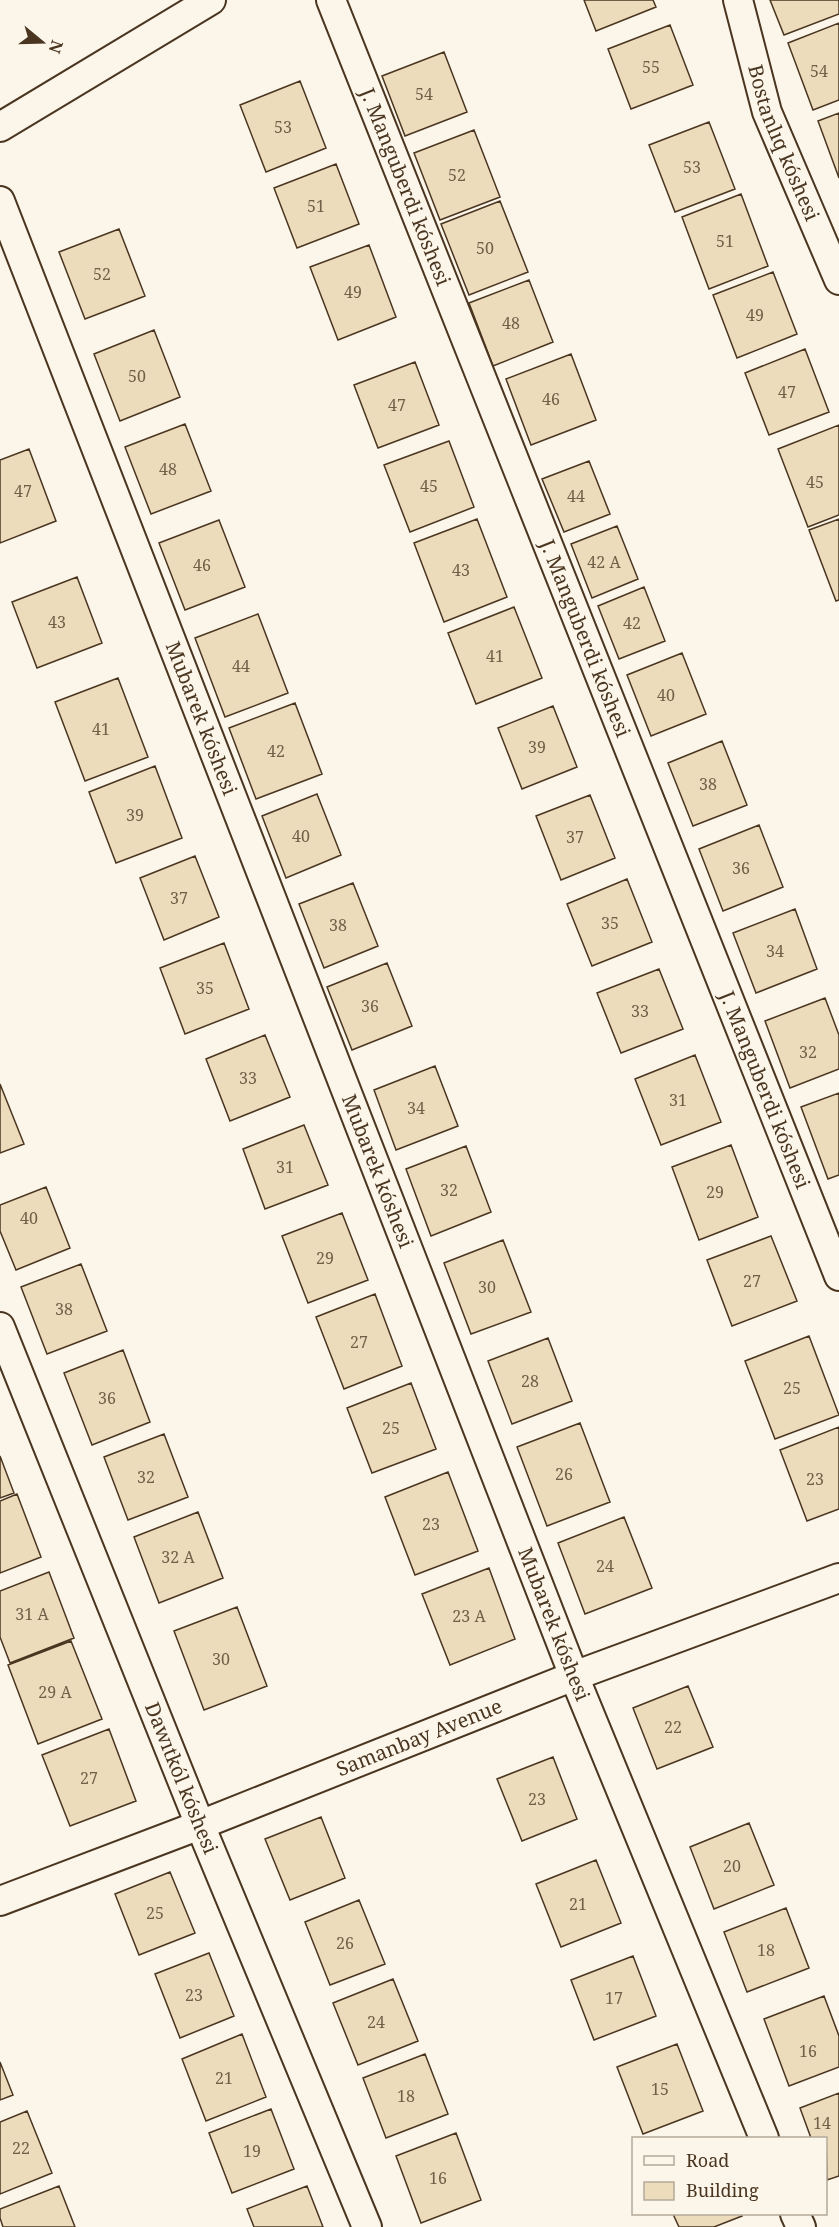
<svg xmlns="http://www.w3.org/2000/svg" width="839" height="2227" viewBox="0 0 839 2227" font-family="'Noto Serif',serif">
	<rect width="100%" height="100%" fill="#fbf6e9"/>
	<path fill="#ecdcbc" stroke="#4a3520" stroke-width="1.5" d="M 584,0 L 653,0 L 656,7 L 596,31 Z
		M 770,0 L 839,0 L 839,14 L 784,35 Z
		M 839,23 L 839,100 L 813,110 L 788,43 Z
		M 670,25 L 693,85 L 631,109 L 608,49 Z
		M 444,52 L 467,112 L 405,136 L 382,76 Z
		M 300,81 L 326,148 L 266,172 L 240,105 Z
		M 839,113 L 839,178 L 818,121 Z
		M 709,122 L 735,189 L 675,212 L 649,145 Z
		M 474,130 L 500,197 L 440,220 L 414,153 Z
		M 336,164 L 359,224 L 297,248 L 274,188 Z
		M 741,194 L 768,266 L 709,289 L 682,217 Z
		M 500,201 L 528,272 L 469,295 L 441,224 Z
		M 119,229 L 145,296 L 85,319 L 59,252 Z
		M 369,245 L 396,317 L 338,340 L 310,267 Z
		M 773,272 L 797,334 L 737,358 L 713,295 Z
		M 529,280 L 553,342 L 493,366 L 469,303 Z
		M 154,330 L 180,397 L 120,421 L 94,354 Z
		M 805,349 L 829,412 L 769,435 L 745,373 Z
		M 571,354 L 596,420 L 531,445 L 506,379 Z
		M 415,362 L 439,425 L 378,448 L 354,385 Z
		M 185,424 L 211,491 L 151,514 L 125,447 Z
		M 839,425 L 839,515 L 808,527 L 778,449 Z
		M 449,441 L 474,507 L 410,532 L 384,465 Z
		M 29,449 L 56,521 L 0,543 L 0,460 Z
		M 589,461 L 610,514 L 564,532 L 542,479 Z
		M 477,519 L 507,597 L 444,622 L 414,543 Z
		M 839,519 L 839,600 L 836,601 L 809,530 Z
		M 219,520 L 245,587 L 185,610 L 159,543 Z
		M 617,526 L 638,579 L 592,598 L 571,544 Z
		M 77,577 L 102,643 L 37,668 L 12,602 Z
		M 644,587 L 665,641 L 619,659 L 598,606 Z
		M 514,607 L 542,678 L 476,704 L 448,633 Z
		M 258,614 L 288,693 L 225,717 L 195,638 Z
		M 682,653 L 706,714 L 651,736 L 627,675 Z
		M 118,678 L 148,757 L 85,781 L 55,702 Z
		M 295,703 L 322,774 L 256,799 L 229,728 Z
		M 553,706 L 577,767 L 522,789 L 498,728 Z
		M 722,741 L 747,805 L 693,826 L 668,763 Z
		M 155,766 L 182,838 L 116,863 L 89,792 Z
		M 317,794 L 341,855 L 286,878 L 262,816 Z
		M 590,795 L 615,858 L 561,880 L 536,816 Z
		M 759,825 L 783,887 L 723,911 L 699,849 Z
		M 195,856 L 219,917 L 164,940 L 140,878 Z
		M 627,879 L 652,942 L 592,966 L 567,904 Z
		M 353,883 L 378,946 L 324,968 L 299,904 Z
		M 795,909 L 817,969 L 756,993 L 733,933 Z
		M 224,943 L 249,1009 L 185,1034 L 160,968 Z
		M 387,963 L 412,1026 L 352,1050 L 327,987 Z
		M 659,969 L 683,1029 L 621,1053 L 597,993 Z
		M 825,998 L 839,1035 L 839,1069 L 790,1088 L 765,1021 Z
		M 265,1035 L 290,1097 L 230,1121 L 206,1059 Z
		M 695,1055 L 721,1122 L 661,1145 L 635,1079 Z
		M 435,1066 L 458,1126 L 396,1150 L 374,1090 Z
		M 0,1084 L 24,1144 L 0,1153 Z
		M 839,1093 L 839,1175 L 828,1179 L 801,1107 Z
		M 304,1125 L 328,1185 L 265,1209 L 243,1149 Z
		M 731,1145 L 758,1217 L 699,1240 L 672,1167 Z
		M 466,1146 L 491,1212 L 431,1236 L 406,1169 Z
		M 46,1187 L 70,1248 L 16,1270 L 0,1231 L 0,1205 Z
		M 342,1213 L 368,1280 L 308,1303 L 282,1236 Z
		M 771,1236 L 797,1301 L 732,1326 L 707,1260 Z
		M 503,1240 L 531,1312 L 471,1334 L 444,1263 Z
		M 81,1264 L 107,1331 L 47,1354 L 21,1287 Z
		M 375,1294 L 402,1366 L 344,1389 L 316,1317 Z
		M 809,1336 L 839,1415 L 775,1439 L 745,1361 Z
		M 548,1338 L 572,1401 L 512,1424 L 488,1361 Z
		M 123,1350 L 150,1422 L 92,1445 L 64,1373 Z
		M 411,1383 L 436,1449 L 372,1473 L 347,1408 Z
		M 580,1423 L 610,1502 L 547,1526 L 517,1447 Z
		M 839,1427 L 839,1509 L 807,1521 L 780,1450 Z
		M 164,1434 L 188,1497 L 128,1520 L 104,1457 Z
		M 0,1456 L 14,1493 L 0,1498 Z
		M 448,1472 L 478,1551 L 415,1575 L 385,1497 Z
		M 17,1494 L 41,1557 L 0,1573 L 0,1501 Z
		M 198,1512 L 223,1578 L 159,1603 L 134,1537 Z
		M 624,1517 L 652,1588 L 585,1614 L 558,1543 Z
		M 489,1568 L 515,1639 L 450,1665 L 422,1594 Z
		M 49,1572 L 74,1638 L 10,1663 L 0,1637 L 0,1591 Z
		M 237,1607 L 267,1686 L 204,1710 L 174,1631 Z
		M 71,1641 L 102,1719 L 38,1744 L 8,1665 Z
		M 688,1686 L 713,1747 L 657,1769 L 633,1708 Z
		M 109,1729 L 136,1801 L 70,1826 L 42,1755 Z
		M 553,1757 L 577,1819 L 522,1841 L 497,1779 Z
		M 321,1817 L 345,1878 L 290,1900 L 265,1839 Z
		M 749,1823 L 774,1885 L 714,1909 L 690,1847 Z
		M 596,1860 L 621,1923 L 561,1947 L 536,1884 Z
		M 170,1872 L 195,1933 L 139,1955 L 115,1894 Z
		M 359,1900 L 385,1964 L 330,1985 L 305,1922 Z
		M 786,1908 L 809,1968 L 747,1992 L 724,1932 Z
		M 209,1953 L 234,2016 L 180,2038 L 155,1974 Z
		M 633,1956 L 656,2016 L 594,2040 L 571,1980 Z
		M 393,1979 L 418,2041 L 358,2065 L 333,2003 Z
		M 824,1996 L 839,2036 L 839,2067 L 789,2086 L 764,2019 Z
		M 242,2034 L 266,2097 L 206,2121 L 182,2059 Z
		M 677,2044 L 703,2111 L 643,2134 L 617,2067 Z
		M 425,2054 L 448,2114 L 386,2138 L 363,2078 Z
		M 0,2062 L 13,2095 L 0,2100 Z
		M 839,2093 L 839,2176 L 827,2180 L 826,2138 L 811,2138 L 800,2108 Z
		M 271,2109 L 294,2169 L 232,2193 L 209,2133 Z
		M 27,2111 L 52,2173 L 0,2194 L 0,2122 Z
		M 456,2133 L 481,2200 L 421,2223 L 396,2156 Z
		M 59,2186 L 75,2227 L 3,2227 L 0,2218 L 0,2209 Z
		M 307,2186 L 323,2227 L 254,2227 L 247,2209 Z
		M 673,2214 L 741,2214 L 742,2216 L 714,2227 L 679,2227 Z"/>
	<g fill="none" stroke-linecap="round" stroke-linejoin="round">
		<g stroke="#4a3520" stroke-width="32">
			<g id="minor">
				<path id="s1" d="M 331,0 L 839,1276"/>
				<path id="s2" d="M 738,0 L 767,112 L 839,280"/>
				<path d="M 0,127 L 211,0"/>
				<path id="s3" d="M 0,201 L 574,1676 L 764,2138"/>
				<path id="s4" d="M 0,1327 L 200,1825 L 367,2227"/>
				<path id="s5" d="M 0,1901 L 200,1825 L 574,1676 L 839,1578"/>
				<path d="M 795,2214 L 801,2227"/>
			</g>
		</g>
		<use href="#minor" stroke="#fbf6e9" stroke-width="28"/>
	</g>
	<g text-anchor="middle" stroke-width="4.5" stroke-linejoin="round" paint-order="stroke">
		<g font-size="16" fill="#725f47">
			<text x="651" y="73">55</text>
			<text x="819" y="77">54</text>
			<text x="424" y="100">54</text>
			<text x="283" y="133">53</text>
			<text x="692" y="173">53</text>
			<text x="457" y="181">52</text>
			<text x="316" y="212">51</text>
			<text x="725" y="247">51</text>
			<text x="485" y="254">50</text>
			<text x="102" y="280">52</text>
			<text x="353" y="298">49</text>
			<text x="755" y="321">49</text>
			<text x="511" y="329">48</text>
			<text x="137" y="382">50</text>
			<text x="787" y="398">47</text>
			<text x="551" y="405">46</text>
			<text x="397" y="411">47</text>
			<text x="168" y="475">48</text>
			<text x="815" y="488">45</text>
			<text x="429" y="492">45</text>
			<text x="23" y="497">47</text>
			<text x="576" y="502">44</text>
			<text x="604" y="568">42 А</text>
			<text x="202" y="571">46</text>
			<text x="461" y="576">43</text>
			<text x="57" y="628">43</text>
			<text x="632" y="629">42</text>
			<text x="495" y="662">41</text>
			<text x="241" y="672">44</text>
			<text x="666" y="701">40</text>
			<text x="101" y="735">41</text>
			<text x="537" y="753">39</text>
			<text x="276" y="757">42</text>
			<text x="708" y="790">38</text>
			<text x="135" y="821">39</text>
			<text x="301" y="842">40</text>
			<text x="575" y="843">37</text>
			<text x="741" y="874">36</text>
			<text x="179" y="904">37</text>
			<text x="610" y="929">35</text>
			<text x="338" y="931">38</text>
			<text x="775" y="957">34</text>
			<text x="205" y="994">35</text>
			<text x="370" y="1012">36</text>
			<text x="640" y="1017">33</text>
			<text x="808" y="1058">32</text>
			<text x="248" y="1084">33</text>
			<text x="678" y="1106">31</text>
			<text x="416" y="1114">34</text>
			<text x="285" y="1173">31</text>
			<text x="449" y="1196">32</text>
			<text x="715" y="1198">29</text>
			<text x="29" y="1224">40</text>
			<text x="325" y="1264">29</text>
			<text x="752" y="1287">27</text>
			<text x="487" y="1293">30</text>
			<text x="64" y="1315">38</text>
			<text x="359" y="1348">27</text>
			<text x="530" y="1387">28</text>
			<text x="792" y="1394">25</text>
			<text x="107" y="1404">36</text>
			<text x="391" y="1434">25</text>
			<text x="564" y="1480">26</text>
			<text x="146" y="1483">32</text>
			<text x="815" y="1485">23</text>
			<text x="431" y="1530">23</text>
			<text x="178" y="1563">32 А</text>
			<text x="605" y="1572">24</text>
			<text x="32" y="1620">31 А</text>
			<text x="469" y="1622">23 А</text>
			<text x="221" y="1665">30</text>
			<text x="55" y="1698">29 А</text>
			<text x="673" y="1733">22</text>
			<text x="89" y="1784">27</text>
			<text x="537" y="1805">23</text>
			<text x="732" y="1872">20</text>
			<text x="578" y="1910">21</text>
			<text x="155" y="1919">25</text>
			<text x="345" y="1949">26</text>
			<text x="766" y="1956">18</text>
			<text x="194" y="2001">23</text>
			<text x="614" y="2004">17</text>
			<text x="376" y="2028">24</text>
			<text x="808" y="2057">16</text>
			<text x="224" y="2084">21</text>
			<text x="660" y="2095">15</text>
			<text x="406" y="2102">18</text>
			<text x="822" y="2129">14</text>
			<text x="21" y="2154">22</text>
			<text x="252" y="2157">19</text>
			<text x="438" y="2184">16</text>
		</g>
		<g font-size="20" fill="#4a3520" stroke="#fbf6e9">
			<text dy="7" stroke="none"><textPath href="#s2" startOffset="150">Bostanlıq kóshesi</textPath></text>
			<text dy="7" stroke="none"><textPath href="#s1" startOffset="201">J. Manguberdi kóshesi</textPath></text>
			<text dy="7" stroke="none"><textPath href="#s1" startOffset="687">J. Manguberdi kóshesi</textPath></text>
			<text dy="7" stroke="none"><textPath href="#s3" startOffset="555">Mubarek kóshesi</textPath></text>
			<text dy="7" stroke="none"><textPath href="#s1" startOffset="1173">J. Manguberdi kóshesi</textPath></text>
			<text dy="7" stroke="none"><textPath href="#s3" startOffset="1041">Mubarek kóshesi</textPath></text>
			<text dy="7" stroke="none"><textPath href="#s3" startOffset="1527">Mubarek kóshesi</textPath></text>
			<text dy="7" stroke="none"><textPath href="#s5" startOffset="450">Samanbay Avenue</textPath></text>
			<text dy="7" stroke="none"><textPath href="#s4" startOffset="486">Dawıtkól kóshesi</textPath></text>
		</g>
	</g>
	<rect x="632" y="2137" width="195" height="78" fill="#fbf6e9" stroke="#b4a999" stroke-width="1.5"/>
	<rect x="644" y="2156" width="30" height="9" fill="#fbf6e9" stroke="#b4a999" stroke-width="1.5"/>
	<text x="686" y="2167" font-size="18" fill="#4a3520">Road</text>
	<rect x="644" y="2182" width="30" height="18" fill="#ecdcbc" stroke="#b4a999" stroke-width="1.5"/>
	<text x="686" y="2197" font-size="18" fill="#4a3520">Building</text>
	<g transform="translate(42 42) rotate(109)" stroke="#fbf6e9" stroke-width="4.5" paint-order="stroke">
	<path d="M0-4.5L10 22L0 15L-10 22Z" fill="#4a3520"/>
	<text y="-9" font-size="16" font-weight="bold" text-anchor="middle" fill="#4a3520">N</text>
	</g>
</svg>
